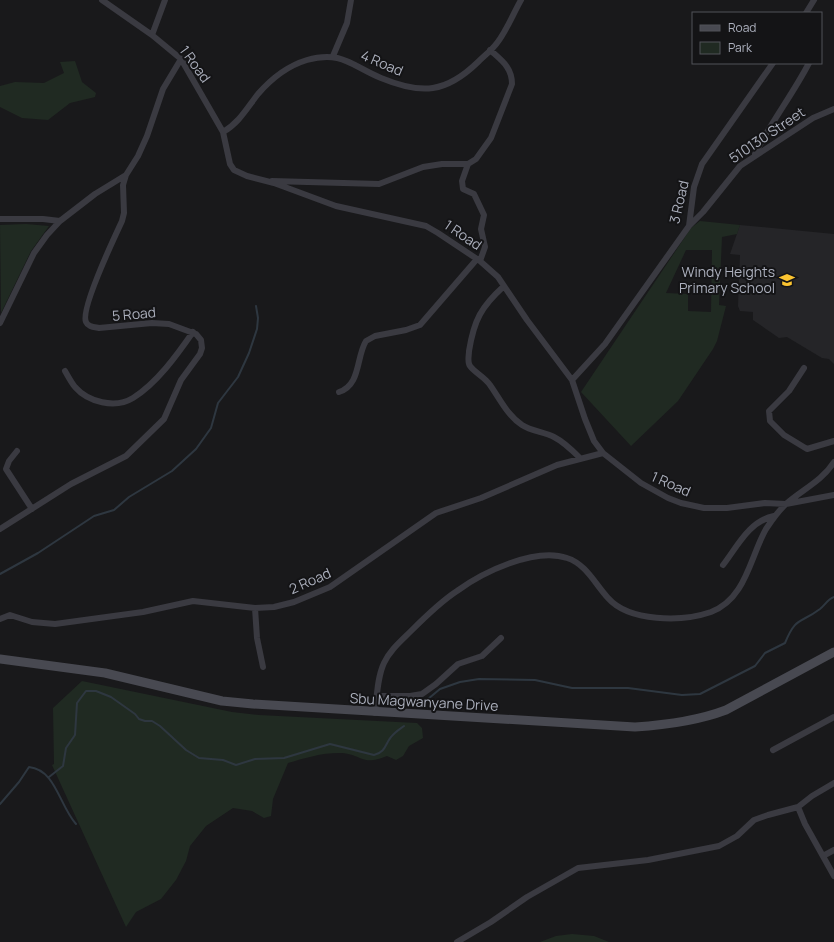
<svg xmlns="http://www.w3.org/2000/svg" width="834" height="942" viewBox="0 0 834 942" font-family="Manrope,sans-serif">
	<rect width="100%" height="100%" fill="#19191b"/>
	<path fill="#252528" d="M 740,225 L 834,234 L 834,364 L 829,359 L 822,358 L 787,337 L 779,338 L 753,320 L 753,312 L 740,311 L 738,306 L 740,255 L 730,254 Z"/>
	<path fill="#202a22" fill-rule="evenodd" d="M 75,61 L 82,82 L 96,93 L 95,97 L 70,103 L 48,120 L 22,118 L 0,107 L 0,86 L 15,82 L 44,83 L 64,73 L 60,62 Z
		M 700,221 L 740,225 L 737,234 L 722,237 L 719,305 L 726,306 L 717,341 L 713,349 L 678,401 L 631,446 L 581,392 L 691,228 ZM 686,250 L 712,250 L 711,312 L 688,311 L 688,294 L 666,293 Z
		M 26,224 L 49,226 L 31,251 L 1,313 L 0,225 Z
		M 82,681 L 232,712 L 259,715 L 417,723 L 422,728 L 423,738 L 409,746 L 403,756 L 396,760 L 387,756 C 360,767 362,753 339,753 C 321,753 305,758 288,763 L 273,799 L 271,816 L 264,818 L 252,811 L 233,808 L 206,826 L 190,846 L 186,861 L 176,880 L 161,899 L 136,912 L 126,927 L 52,765 L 54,764 L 53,708 Z
		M 572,934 L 594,936 L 609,942 L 540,942 L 556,936 Z"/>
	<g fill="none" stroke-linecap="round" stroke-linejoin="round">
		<path stroke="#2e3740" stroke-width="2" d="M 0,574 L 38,553 L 94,516 L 114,510 L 129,497 L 172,471 L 196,449 L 211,428 L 218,403 L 238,377 L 249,353 L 257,329 L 258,318 L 256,306
			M 428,699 L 440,689 L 460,682 L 479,679 L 535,680 L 572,688 L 628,688 L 682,695 L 700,694 L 755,666 L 765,653 L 785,643 C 796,616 800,624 820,609 C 825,605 828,599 834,597
			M 49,777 L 63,766 L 66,748 L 75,735 L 77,703 L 86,691 L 96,691 L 111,697 L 135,714 L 139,719 L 145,721 L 152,721 L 160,726 L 186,750 L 199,758 L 223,760 L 236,765 L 255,759 L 284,758 L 330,744 L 374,755 C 386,752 385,744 391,737 C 395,732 400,729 404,726
			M 0,804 L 19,782 L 29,767 C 56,770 59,805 76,824"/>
		<path stroke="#3a3a41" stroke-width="6" d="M 102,0 L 152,35 L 181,59 L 223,132 L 230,164 L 234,170 L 247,176 L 274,183 L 336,206 L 426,226 L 438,233 L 480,261 L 498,277 L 527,320 L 572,380 L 585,419 L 594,441 L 603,453 L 641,483 L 668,498 L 681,503 L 704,508 L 727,508 L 765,503 L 786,504 L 834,495
			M 806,13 L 814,0
			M 152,35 L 165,0
			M 333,56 L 347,23 L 351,0
			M 223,132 C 239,123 247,108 258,94 C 271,79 287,66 307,60 C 341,50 352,66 381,78 C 422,95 446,93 478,62 C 484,56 492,50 497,43 C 507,30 513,14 521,0
			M 755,154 C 771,122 793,94 809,63
			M 468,164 L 462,181 L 463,189 L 474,194 L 484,215 L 481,229 L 485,247 L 480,261
			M 272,181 L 379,184 L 423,167 L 442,164 L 468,164 L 476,159 L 491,138 L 512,84 C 512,67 501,60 490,50
			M 0,219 L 43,219 L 60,221
			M 689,226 L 703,212 L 740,166 L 813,118 L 834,109
			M 504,286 C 481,307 474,320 469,351 C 469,356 467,362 470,366 C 475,373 485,377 490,385 C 500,399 507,415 522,425 C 531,431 544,432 554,437 C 564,442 572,450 580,458
			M 0,323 L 34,253 L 47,235 L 60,221 L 95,194 L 126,175
			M 804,368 L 789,391 L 769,411 L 770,421 L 784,435 L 807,449 L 834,441
			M 65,371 C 68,376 71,382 75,387 C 88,402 115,409 133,398 C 157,383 177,355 193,332
			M 572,380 L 605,344 L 689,226 L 694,187 L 702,164 L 773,63
			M 339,392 C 361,385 356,357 366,341 L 375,336 L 406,330 L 420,325 L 477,259
			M 17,451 L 9,461 L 6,469 L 32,509
			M 0,529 L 71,484 L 126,456 L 164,419 L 181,380 L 200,354 L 202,348 L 201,340 L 196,334 L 169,324 L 152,323 L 99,328 C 94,327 88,327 86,322 C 80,310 115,236 122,221 L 124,213 L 123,185 L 126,175 L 138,156 L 147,136 L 163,89 L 181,59
			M 723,565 C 737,547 749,521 774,516
			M 255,608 L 257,638 L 263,667
			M 0,619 L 10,615 L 32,622 L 55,624 L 143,612 L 193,601 L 255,608 L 274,607 L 294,602 L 330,587 L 436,513 L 481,498 L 557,465 L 603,453
			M 377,696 L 410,696 L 422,694 L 436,684 L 458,664 L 482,656 L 501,638
			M 375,713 C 377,697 377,678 384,663 C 390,650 401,641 411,631 C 425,617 440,602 457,591 C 483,572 535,547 567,558 C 586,564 595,584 608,598 C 629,622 682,622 711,612 C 746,599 750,557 766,529 C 772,520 778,511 786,504 C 803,489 822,481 834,462
			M 773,750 L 834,717
			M 798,807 L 805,824 L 834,876
			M 823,856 L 834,850
			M 457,942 L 491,922 L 527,897 L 578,868 L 648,860 L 719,846 L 737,836 L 754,820 L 768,815 L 798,807 L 812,796 L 834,783"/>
		<path stroke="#484951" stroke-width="9" d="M 0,659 L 105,673 L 222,701 L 253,704 L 635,727 C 666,725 697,721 726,710 L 834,652"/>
	</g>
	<defs>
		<g id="school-bare" transform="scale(1.2)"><path d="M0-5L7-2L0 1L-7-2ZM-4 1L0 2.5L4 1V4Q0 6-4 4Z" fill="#fbc431" stroke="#141416" stroke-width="2.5" paint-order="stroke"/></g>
	</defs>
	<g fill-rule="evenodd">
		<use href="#school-bare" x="787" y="280"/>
	</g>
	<g text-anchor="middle" stroke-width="4" stroke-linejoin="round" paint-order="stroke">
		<g font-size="14" fill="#abafbc" stroke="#141416">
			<text transform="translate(382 63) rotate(23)" y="5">4 Road</text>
			<text transform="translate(195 64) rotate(54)" y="5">1 Road</text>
			<text transform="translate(767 135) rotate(-34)" y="5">510130 Street</text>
			<text transform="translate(679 202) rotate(-77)" y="5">3 Road</text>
			<text transform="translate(463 235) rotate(34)" y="5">1 Road</text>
			<text transform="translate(134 314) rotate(-5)" y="5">5 Road</text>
			<text transform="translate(671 484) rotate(24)" y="5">1 Road</text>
			<text transform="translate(310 581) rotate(-24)" y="5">2 Road</text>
			<text transform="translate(424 702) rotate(3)" y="5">Sbu Magwanyane Drive</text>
		</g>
		<g font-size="14" fill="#abafbc" stroke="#141416" text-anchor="end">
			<text x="775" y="277">Windy Heights<tspan x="775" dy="16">Primary School</tspan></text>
		</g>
	</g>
	<rect x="692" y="12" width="130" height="52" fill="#141416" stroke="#505258"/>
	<rect x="700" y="25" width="20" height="6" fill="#484951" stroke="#505258"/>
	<text x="728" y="32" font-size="12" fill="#abafbc">Road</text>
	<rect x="700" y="42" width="20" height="12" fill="#202a22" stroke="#505258"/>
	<text x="728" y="52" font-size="12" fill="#abafbc">Park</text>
</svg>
